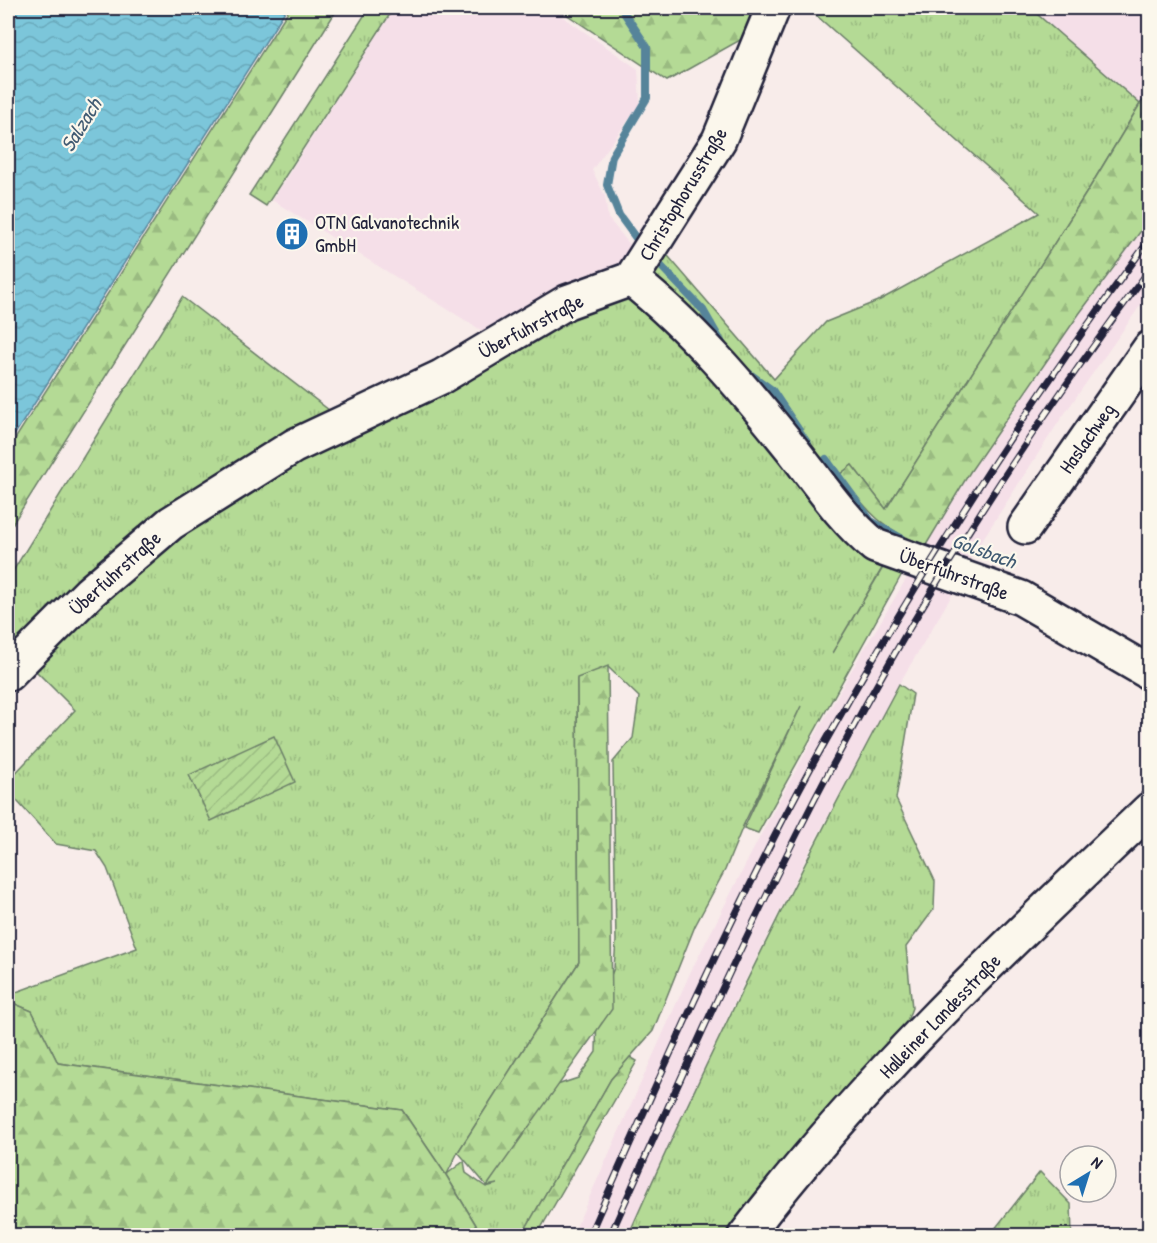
<svg xmlns="http://www.w3.org/2000/svg" width="1157" height="1243" viewBox="0 0 1157 1243" font-family="'Patrick Hand',sans-serif">
	<defs>
		<pattern id="grass-tufts" width="24" height="20" patternUnits="userSpaceOnUse" patternTransform="scale(1.5)"><rect width="24" height="20" fill="#b4da95"/><path d="M3 7l-1-3M5 7V3M7 7l1-3M15 17l-1-3M17 17v-4M19 17l1-3" fill="none" stroke="#9abb81"/></pattern>
		<pattern id="forest-firs" width="22" height="20" patternUnits="userSpaceOnUse" patternTransform="scale(1.5)"><rect width="22" height="20" fill="#b4da95"/><path d="M5 1l3.5 6h-7zM16 11l3.5 6h-7z" fill="#9abb81"/></pattern>
		<pattern id="garden-furrows" width="10" height="10" patternUnits="userSpaceOnUse" patternTransform="scale(1.5)"><rect width="10" height="10" fill="#b4da95"/><path d="M-1 1l2-2M0 10L10 0M9 11l2-2" fill="none" stroke="#9abb81"/></pattern>
		<pattern id="water-waves" width="16" height="10" patternUnits="userSpaceOnUse" patternTransform="scale(1.5)"><rect width="16" height="10" fill="#7bc6da"/><path d="M0 5q4-4 8 0t8 0" fill="none" stroke="#6aaabc"/></pattern>
	</defs>
	<rect width="100%" height="100%" fill="#f8ecea"/>
	<filter id="ink" filterUnits="userSpaceOnUse"><feTurbulence type="fractalNoise" baseFrequency=".0167" numOctaves="2"/><feDisplacementMap in="SourceGraphic" scale="12" xChannelSelector="R" yChannelSelector="G"/><feConvolveMatrix kernelMatrix="1 2 1 2 8 2 1 2 1" color-interpolation-filters="sRGB"/></filter>
	<g filter="url(#ink)">
		<path fill="#f5dfe8" d="M 395,8 L 550,8 L 638,69 L 640,104 L 592,170 L 605,196 L 608,218 L 636,252 L 618,269 L 489,335 L 272,200 Z
			M 1030,8 L 1149,8 L 1149,94 L 1140,104 Z
			M 1149,220 L 1149,293 L 1058,423 L 953,585 L 955,590 L 899,684 L 815,840 L 736,999 L 628,1235 L 572,1236 L 691,971 L 769,819 L 847,678 L 970,472 L 1079,314 Z"/>
		<path fill="url(#grass-tufts)" stroke="#6b7e68" stroke-width="1.5" fill-rule="evenodd" d="M 369,8 L 394,8 L 266,206 L 249,195 Z
			M 808,8 L 1030,8 L 1140,104 L 1090,187 L 886,509 L 852,465 L 839,475 L 808,456 L 652,273 L 663,250 L 774,379 L 826,322 L 880,300 L 1039,213 Z
			M 619,296 L 636,300 L 659,311 L 887,560 L 832,653 L 888,559 L 907,565 L 758,833 L 744,828 L 801,706 L 743,826 L 725,870 L 695,926 L 653,1031 L 611,1079 L 522,1235 L 482,1235 L 446,1175 L 402,1110 L 58,1063 L 32,1011 L 8,1001 L 8,995 L 137,948 L 107,868 L 96,851 L 56,844 L 8,791 L 8,781 L 75,710 L 29,664 L 217,503 L 579,309 ZM 608,667 L 639,697 L 633,738 L 613,762 L 616,941 L 614,968 L 597,1009 L 596,1052 L 578,1078 L 548,1088 L 487,1186 L 497,1184 L 486,1187 L 466,1173 L 464,1161 L 447,1174 L 458,1152 L 579,962 L 577,679 Z
			M 182,297 L 338,417 L 8,652 L 8,579 Z
			M 899,684 L 913,694 L 896,799 L 935,881 L 934,909 L 906,947 L 912,1008 L 905,1026 L 782,1161 L 723,1235 L 628,1236 C 711,1048 802,865 899,684 Z
			M 1040,1172 L 1071,1204 L 1072,1235 L 990,1235 Z"/>
		<path fill="url(#forest-firs)" stroke="#6b7e68" stroke-width="1.5" d="M 290,8 L 338,8 L 8,531 L 8,450 Z
			M 557,8 L 755,8 L 742,39 L 667,81 Z
			M 1149,94 L 1149,220 L 1079,314 L 970,472 L 926,545 C 880,529 868,511 839,475 L 852,465 L 886,509 L 1090,187 L 1140,104 Z
			M 608,666 L 612,1009 L 487,1186 L 458,1152 L 579,962 L 577,678 Z
			M 8,1001 L 32,1011 L 58,1063 L 402,1110 L 446,1175 L 482,1235 L 8,1235 Z
			M 630,1057 L 637,1061 L 537,1235 L 522,1235 L 611,1079 Z"/>
		<path fill="url(#garden-furrows)" stroke="#6b7e68" stroke-width="1.5" d="M 274,736 L 295,782 L 211,821 L 189,775 Z"/>
		<path fill="url(#water-waves)" stroke="#57849a" stroke-width="1.5" d="M 8,8 L 287,8 L 8,445 Z"/>
		<g fill="none" stroke-linecap="round" stroke-linejoin="round">
			<path stroke="#57849a" stroke-width="8" d="M 621,8 L 647,47 L 647,98 L 612,156 L 607,185 L 619,215 L 638,241
				M 659,264 L 703,310 L 723,345
				M 747,372 L 772,390 L 808,444
				M 826,459 L 871,521 L 904,540"/>
			<g stroke="#22223b" stroke-width="38">
				<path id="minor" d="M 631,279 C 692,327 744,389 792,449 C 818,482 842,519 875,546 L 1021,598 L 1150,673
					M 631,279 L 719,140 L 773,8
					M 1025,527 L 1150,348
					M 8,674 L 90,592 L 171,523 L 294,446 L 441,377 L 567,302 L 631,279"/>
			</g>
			<g stroke="#22223b" stroke-width="38">
				<path id="major" d="M 745,1236 C 863,1080 1008,944 1150,809"/>
			</g>
			<use href="#minor" stroke="#fbf7ec" stroke-width="33"/>
			<use href="#major" stroke="#fbf7ec" stroke-width="33"/>
			<g stroke="#22223b" stroke-width="7">
				<path id="rail" d="M 589,1236 C 660,1076 730,915 814,762 C 915,580 1026,406 1150,239
					M 610,1236 C 670,1102 730,967 796,836 C 896,637 1016,447 1150,269"/>
			</g>
			<use href="#rail" stroke="#fbf7ec" stroke-width="4.5" stroke-dasharray="14" stroke-linecap="butt"/>
		</g>
	</g>
	<defs>
		<g id="building-disc" transform="scale(1.725)"><circle r="9.5" fill="#1f6fb2" stroke="#fbf7ec"/><path d="M-4-6H4V6H1V3H-1V6H-4ZM-2.5-4.3h1.7v1.8h-1.7ZM.8-4.3h1.7v1.8H.8ZM-2.5-1h1.7V.8h-1.7ZM.8-1h1.7V.8H.8Z" fill="#fff"/></g>
	</defs>
	<g fill-rule="evenodd">
		<use href="#building-disc" x="292" y="234"/>
	</g>
	<g text-anchor="middle" stroke-width="4.5" stroke-linejoin="round" paint-order="stroke">
		<g font-size="20" fill="#22223b" stroke="#fbf7ec">
			<text transform="translate(683 194) rotate(-59)" y="7">Christophorusstraße</text>
			<text transform="translate(531 326) rotate(-28)" y="7">Überfuhrstraße</text>
			<text transform="translate(1087 438) rotate(-55)" y="7">Haslachweg</text>
			<text transform="translate(115 573) rotate(-42)" y="7">Überfuhrstraße</text>
			<text transform="translate(954 574) rotate(20)" y="7">Überfuhrstraße</text>
			<text transform="translate(940 1016) rotate(-46)" y="7">Halleiner Landesstraße</text>
		</g>
		<g font-size="20" fill="#22223b" stroke="#fbf7ec" text-anchor="start">
			<text x="315" y="229">OTN Galvanotechnik<tspan x="315" dy="23">GmbH</tspan></text>
		</g>
		<g font-size="21" font-style="italic" fill="#415b73" stroke="#fbf7ec">
			<text transform="translate(81 125) rotate(-58)" y="7">Salzach</text>
			<text transform="translate(984 551) rotate(20)" y="7">Golsbach</text>
		</g>
	</g>
	<rect width="1157" height="1243" fill="none" stroke="#fbf7ec" stroke-width="30"/>
	<rect x="15" y="15" width="1127" height="1213" fill="none" stroke="#22223b" stroke-width="2" filter="url(#ink)"/>
	<g transform="translate(1088 1174) rotate(38)"><circle r="28" fill="#fbf7ec" stroke="#a4a2a5" stroke-width="1.5"/>
	<path d="M0-4.5L10 22L0 15L-10 22Z" fill="#1f6fb2"/>
	<text y="-9" font-size="16" font-weight="bold" text-anchor="middle" fill="#22223b">N</text>
	</g>
</svg>
